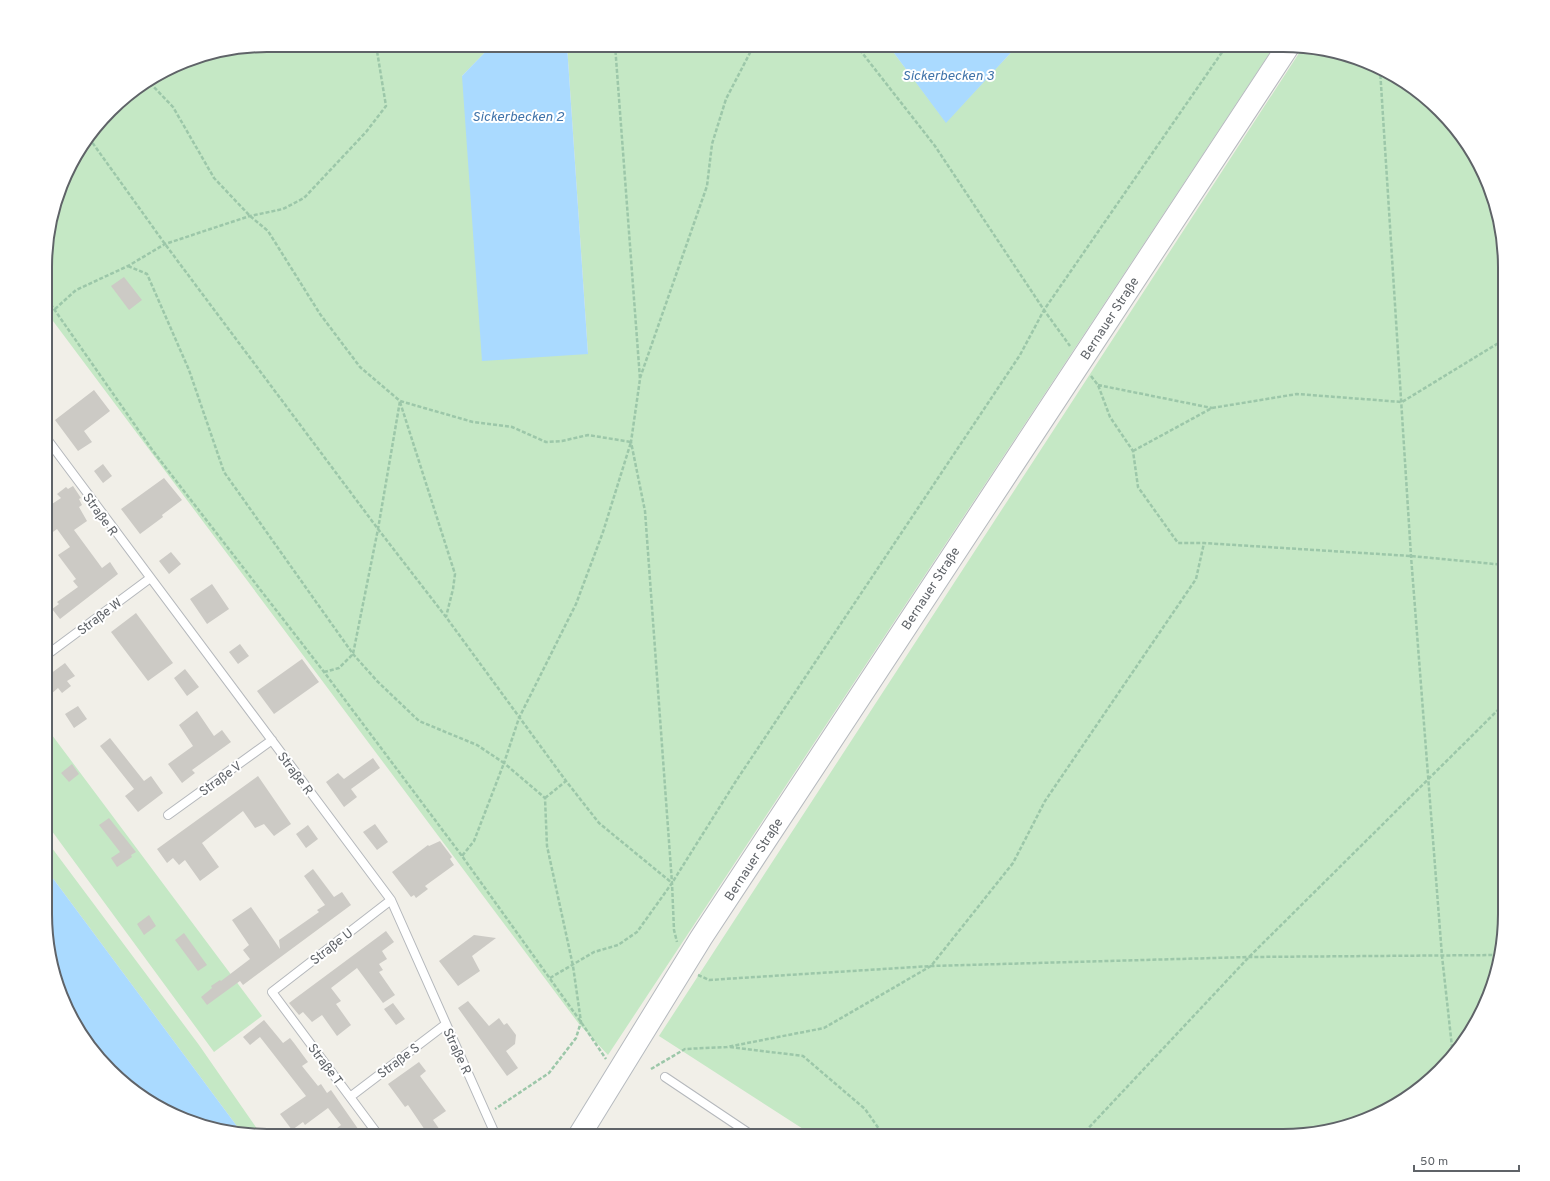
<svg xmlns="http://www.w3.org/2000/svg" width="1550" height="1181" viewBox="0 0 1550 1181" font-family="Overpass,sans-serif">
	<rect width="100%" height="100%" fill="#f1efe8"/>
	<path fill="#c5e8c5" d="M 267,45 L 492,45 L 462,76 L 588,354 L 567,45 L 888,45 L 946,122 L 1018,45 L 1275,45 L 608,1055 L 579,1024 L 47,313 L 47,238 L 75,156 L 121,100 L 196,57 Z
		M 1303,47 L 1367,62 L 1429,100 L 1482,169 L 1497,210 L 1505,267 L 1505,928 L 1488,999 L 1450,1060 L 1381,1113 L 1326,1132 L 1283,1136 L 814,1136 L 659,1036 Z
		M 46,727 L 262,1016 L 214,1052 L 46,823 Z
		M 46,840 L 199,1045 L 262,1136 L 242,1133 L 46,869 Z"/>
	<path fill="#aadaff" d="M 492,45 L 567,45 L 588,354 L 482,361 L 462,76 Z
		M 888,45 L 1018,45 L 946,123 Z
		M 46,869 L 242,1133 L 183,1119 L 121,1081 L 68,1012 L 45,928 Z"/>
	<path fill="#cccac5" d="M 124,277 L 142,300 L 129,310 L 111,286 Z
		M 94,390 L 110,411 L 84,431 L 92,442 L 78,451 L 55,420 Z
		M 103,464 L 112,476 L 103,483 L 94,471 Z
		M 164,478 L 182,500 L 162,515 L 163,517 L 140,534 L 121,509 Z
		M 73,486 L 81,498 L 79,499 L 82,505 L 79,507 L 87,521 L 74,530 L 102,568 L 110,562 L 118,574 L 60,619 L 52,609 L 59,604 L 57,602 L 78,587 L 73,581 L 76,579 L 58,555 L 70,547 L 57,529 L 46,537 L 46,508 L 61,498 L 57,494 L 66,487 L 68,489 Z
		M 171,552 L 181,564 L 169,574 L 159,561 Z
		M 212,584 L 229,609 L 207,624 L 190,599 Z
		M 136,613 L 173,663 L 148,681 L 111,632 Z
		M 240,644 L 249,656 L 238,664 L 229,652 Z
		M 302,659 L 319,682 L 274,714 L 257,691 Z
		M 65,663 L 75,676 L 67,681 L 71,686 L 62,693 L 58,688 L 51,694 L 46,687 L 46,677 Z
		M 185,669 L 199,687 L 187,696 L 174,678 Z
		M 78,706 L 87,719 L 74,728 L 65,714 Z
		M 197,711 L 214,736 L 222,730 L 231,742 L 192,770 L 195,773 L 182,783 L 168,764 L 193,746 L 179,725 Z
		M 110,738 L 144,781 L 151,776 L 163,793 L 138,812 L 125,796 L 134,789 L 100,746 Z
		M 373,758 L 380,768 L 351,789 L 357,797 L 344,807 L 326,782 L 338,773 L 344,779 Z
		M 72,764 L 79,774 L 69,782 L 61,773 Z
		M 258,776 L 291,824 L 274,836 L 264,824 L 255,828 L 243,811 L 202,843 L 219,867 L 200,881 L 185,860 L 179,865 L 173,858 L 167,863 L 157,849 Z
		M 109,818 L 136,852 L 131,855 L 132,857 L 117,867 L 111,858 L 120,852 L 99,825 Z
		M 375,824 L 388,842 L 377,850 L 363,832 Z
		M 308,825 L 318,839 L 306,848 L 296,834 Z
		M 440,841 L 452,857 L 450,859 L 454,865 L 425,886 L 428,889 L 416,898 L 414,895 L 411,897 L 392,872 L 428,845 L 429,846 Z
		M 313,869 L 334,897 L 342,892 L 351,905 L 243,985 L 240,981 L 207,1005 L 201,997 L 212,988 L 211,986 L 220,980 L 221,981 L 250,959 L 243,950 L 249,945 L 232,920 L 251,907 L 280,949 L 279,940 L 319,912 L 317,910 L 325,905 L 304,876 Z
		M 149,915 L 156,926 L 144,935 L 137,924 Z
		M 386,931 L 394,942 L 382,951 L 387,959 L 379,964 L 383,970 L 379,972 L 395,995 L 383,1003 L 357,968 L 331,988 L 341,1001 L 336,1004 L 351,1025 L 337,1036 L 322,1015 L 312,1022 L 303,1012 L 299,1015 L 289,1003 Z
		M 184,933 L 207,965 L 198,971 L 175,940 Z
		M 474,935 L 496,938 L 472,956 L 480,971 L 458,986 L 439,961 Z
		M 468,1001 L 489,1026 L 499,1018 L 504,1025 L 507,1023 L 516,1035 L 515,1044 L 506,1051 L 518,1068 L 507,1076 L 458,1008 Z
		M 393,1003 L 405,1019 L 396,1025 L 384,1009 Z
		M 264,1020 L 283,1043 L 290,1038 L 294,1043 L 308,1062 L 302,1066 L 318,1086 L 321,1084 L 327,1093 L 331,1090 L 363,1136 L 327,1136 L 341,1125 L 328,1108 L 305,1125 L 303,1122 L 292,1130 L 280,1114 L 306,1096 L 260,1037 L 250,1045 L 243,1037 Z
		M 419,1062 L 426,1071 L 420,1076 L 446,1111 L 433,1120 L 440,1130 L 433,1136 L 429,1136 L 408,1105 L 405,1107 L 388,1084 Z"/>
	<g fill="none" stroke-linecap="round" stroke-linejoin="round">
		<g stroke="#b5b8bc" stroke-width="10">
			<path id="lane" d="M 47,439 L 391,900 L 496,1136
				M 48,654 L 149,579
				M 168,815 L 272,740
				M 665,1077 L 753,1136
				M 350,1097 L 446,1024
				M 379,1136 L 272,992 L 391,900"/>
		</g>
		<g stroke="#b6babf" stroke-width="24">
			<path id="secondary" d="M 579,1136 L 701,938 L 1289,45"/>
		</g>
		<path stroke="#9cc7a9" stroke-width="2.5" stroke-dasharray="4 2" stroke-linecap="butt" d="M 615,45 L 640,379 L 631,442 L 645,511 L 672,883 L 674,930 L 677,942
			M 856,45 L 935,146 L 1044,310 L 1070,346
			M 1380,69 L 1411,556 L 1442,956 L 1453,1056
			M 150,83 L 173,107 L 214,178 L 250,216 L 268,231 L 320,314 L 360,367 L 400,401 L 473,422 L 512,427 L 546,442 L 562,441 L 588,435 L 631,442 L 603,532 L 576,604 L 519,718 L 504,763 L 545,798 L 547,846 L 573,966 L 581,1022 L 576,1038 L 549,1073 L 495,1109
			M 89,138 L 165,244 L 378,529 L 446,617 L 566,781 L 599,823 L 672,883
			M 128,266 L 147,274 L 189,370 L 224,472 L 353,654 L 377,681 L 419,721 L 477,745 L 504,763 L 474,841 L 462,856
			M 47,299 L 153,451 L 324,672 L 462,856 L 581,1022 L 606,1059
			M 55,309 L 76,290 L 128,266 L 165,244 L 250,216 L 283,209 L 304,198 L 366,132 L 386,106 L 376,45
			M 1091,376 L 1098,385 L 1110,417 L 1133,451 L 1138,487 L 1178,543 L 1204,543 L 1411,556 L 1505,565
			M 640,378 L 707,186 L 712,144 L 726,99 L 754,45
			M 1098,385 L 1212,408
			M 400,402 L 455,574 L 453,589 L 446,617
			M 1133,451 L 1212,408 L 1297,394 L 1402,402 L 1505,339
			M 324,672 L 339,668 L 353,654 L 378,529 L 400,401
			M 545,798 L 566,781
			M 698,975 L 709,980 L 931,966 L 1249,957 L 1498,955
			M 550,978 L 594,952 L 618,945 L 637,932 L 672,883 L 736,781 L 1020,355 L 1044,310 L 1227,45
			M 730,1047 L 803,1056 L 865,1109 L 884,1136
			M 651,1069 L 685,1049 L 727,1047 L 824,1028 L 931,966 L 1013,863 L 1045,801 L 1196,579 L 1204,543
			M 1081,1136 L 1249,957 L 1505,703"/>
		<use href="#lane" stroke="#fff" stroke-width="8"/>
		<use href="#secondary" stroke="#fff" stroke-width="22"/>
	</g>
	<g text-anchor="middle" stroke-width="4" stroke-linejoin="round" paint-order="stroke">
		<g font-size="13" fill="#5f6368" stroke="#fff">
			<text transform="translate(1109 318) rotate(-57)" y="5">Bernauer Straße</text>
			<text transform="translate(101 514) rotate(54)" y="5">Straße R</text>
			<text transform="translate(930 588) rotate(-57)" y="5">Bernauer Straße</text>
			<text transform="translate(99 616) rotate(-37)" y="5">Straße W</text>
			<text transform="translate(296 773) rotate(53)" y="5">Straße R</text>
			<text transform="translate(220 778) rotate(-36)" y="5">Straße V</text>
			<text transform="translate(753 859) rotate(-57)" y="5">Bernauer Straße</text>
			<text transform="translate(331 946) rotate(-38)" y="5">Straße U</text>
			<text transform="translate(458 1051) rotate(65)" y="5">Straße R</text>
			<text transform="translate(398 1060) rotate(-37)" y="5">Straße S</text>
			<text transform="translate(326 1064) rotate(53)" y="5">Straße T</text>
		</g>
		<g font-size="14" font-style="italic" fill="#4174aa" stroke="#fff">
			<text x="948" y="80">Sickerbecken 3</text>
			<text x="518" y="121">Sickerbecken 2</text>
		</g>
	</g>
	<path d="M0 0H1550V1181H0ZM267 52H1283A215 215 0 0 1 1498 267V914A215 215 0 0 1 1283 1129H267A215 215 0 0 1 52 914V267A215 215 0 0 1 267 52Z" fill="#fff" fill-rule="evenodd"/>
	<path fill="none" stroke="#5f6368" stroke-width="2" d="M267 52H1283A215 215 0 0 1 1498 267V914A215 215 0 0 1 1283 1129H267A215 215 0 0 1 52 914V267A215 215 0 0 1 267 52Z"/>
	<path d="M1414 1165v6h105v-6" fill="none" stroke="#5f6368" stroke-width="2"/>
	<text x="1420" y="1165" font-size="12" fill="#5f6368" stroke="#ffffff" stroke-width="3" paint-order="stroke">50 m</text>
</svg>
